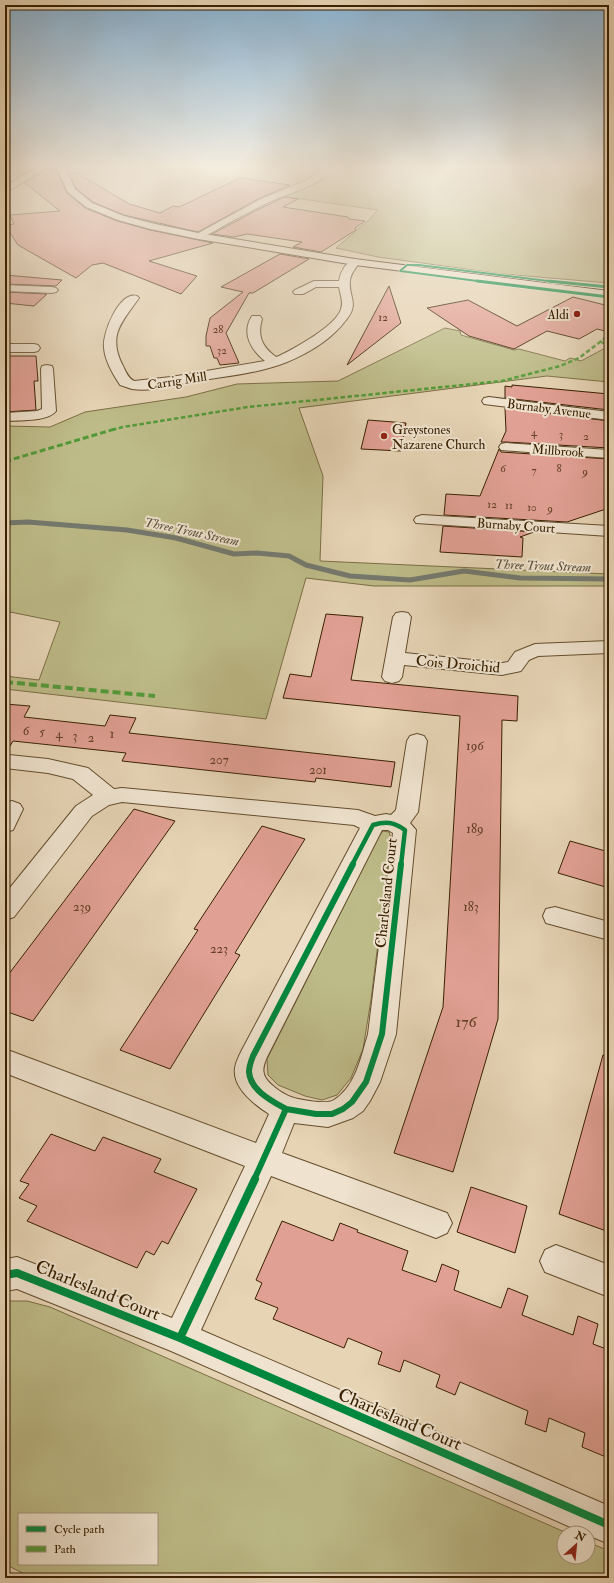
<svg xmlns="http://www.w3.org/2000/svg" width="614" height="1583" viewBox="0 0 614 1583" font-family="'IM FELL Double Pica',serif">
	<rect width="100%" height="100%" fill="#e6d4b5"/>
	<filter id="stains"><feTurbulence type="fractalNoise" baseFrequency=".005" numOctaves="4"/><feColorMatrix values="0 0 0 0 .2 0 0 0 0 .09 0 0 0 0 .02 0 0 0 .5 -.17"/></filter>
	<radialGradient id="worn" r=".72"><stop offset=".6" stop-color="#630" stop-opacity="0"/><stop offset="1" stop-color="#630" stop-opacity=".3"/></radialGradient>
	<path fill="#bdbb88" stroke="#7b6e44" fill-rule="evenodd" d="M 338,166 L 609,166 L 609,283 L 502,274 L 378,257 L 336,248 L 370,219 L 377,210 L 281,196 L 331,178 L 341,170 L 337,168 Z
		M 445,328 L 460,331 L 461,335 L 514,350 L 519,349 L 565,361 L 570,358 L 581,361 L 609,346 L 609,382 L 547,376 L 299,408 L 323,476 L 320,561 L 609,574 L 609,586 L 374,586 L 306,578 L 266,719 L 5,689 L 5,676 L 39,680 L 60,622 L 5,611 L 5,426 L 50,427 L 85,412 L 186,397 L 237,384 L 338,381 Z
		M 383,831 L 389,832 L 391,838 L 371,1000 L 363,1049 L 351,1078 L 337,1095 L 322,1100 L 305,1096 L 278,1085 L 268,1075 L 267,1059 L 379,836 Z
		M 5,1301 L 27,1301 L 50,1307 L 567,1533 L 564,1533 L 564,1557 L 588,1557 L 588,1542 L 609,1551 L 609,1578 L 32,1578 L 5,1564 ZM 19,1514 L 157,1514 L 157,1564 L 19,1564 Z"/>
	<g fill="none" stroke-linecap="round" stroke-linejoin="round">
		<path stroke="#74796f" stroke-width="5" d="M 5,523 L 28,522 L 127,530 L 176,538 L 234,554 L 257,553 L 289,556 L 306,565 L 350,576 L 410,580 L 464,571 L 520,578 L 609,579"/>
	</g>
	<path fill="#e1a094" stroke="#392000" d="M 5,166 L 19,166 L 34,168 L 17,177 Z
		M 48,169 L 57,172 L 67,193 L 85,208 L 117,221 L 150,230 L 213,243 L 149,261 L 197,276 L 181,294 L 103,263 L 92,265 L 76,278 L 18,245 L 5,225 L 14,224 L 10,215 L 60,211 L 25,183 Z
		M 68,172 L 77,173 L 129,204 L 160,213 L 173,206 L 179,207 L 240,178 L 290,185 L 260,198 L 198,232 L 124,215 L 93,202 L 76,188 Z
		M 285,197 L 298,199 L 283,207 L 348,217 L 349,219 L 365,221 L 355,228 L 356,230 L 321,252 L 293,247 L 302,242 L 247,234 L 234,237 L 212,234 L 259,209 Z
		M 280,254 L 309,259 L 253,293 L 249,293 L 226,333 L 239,363 L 220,365 L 217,358 L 214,358 L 210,346 L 206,346 L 206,336 L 210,318 L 243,292 L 221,287 Z
		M 5,275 L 62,280 L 56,286 L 5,284 Z
		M 389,286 L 401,323 L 347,365 Z
		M 5,292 L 47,294 L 34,306 L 5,303 Z
		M 573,297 L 609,306 L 609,332 L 597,329 L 579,339 L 547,331 L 514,349 L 469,336 L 427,308 L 468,300 L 517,326 Z
		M 5,356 L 36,356 L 38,381 L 34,381 L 36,410 L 5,412 Z
		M 512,385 L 609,394 L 609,410 L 505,398 L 505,386 L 512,387 Z
		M 505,408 L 609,421 L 609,448 L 506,442 L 501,442 L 506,431 Z
		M 368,420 L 406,423 L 401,451 L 361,449 Z
		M 499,449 L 501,452 L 609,459 L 609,508 L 567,522 L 444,515 L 446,494 L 480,496 Z
		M 443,526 L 534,532 L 520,537 L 523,538 L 522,557 L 440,552 Z
		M 326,614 L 363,617 L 351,680 L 518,696 L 517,721 L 502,720 L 498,1019 L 453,1172 L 394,1153 L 443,1007 L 460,716 L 283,698 L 290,674 L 311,677 Z
		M 5,704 L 30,706 L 24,717 L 105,726 L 110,715 L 136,718 L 129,733 L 395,762 L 391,787 L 316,778 L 315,782 L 122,761 L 126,753 L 13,741 L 5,754 Z
		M 134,809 L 175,821 L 33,1021 L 5,1011 L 5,979 Z
		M 262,826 L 305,839 L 235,953 L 240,955 L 170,1069 L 120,1050 L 198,930 L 194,929 Z
		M 570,841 L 609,852 L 609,888 L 558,873 Z
		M 603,1055 L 609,1056 L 609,1232 L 559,1214 Z
		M 51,1134 L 95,1151 L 103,1137 L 161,1159 L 154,1172 L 197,1189 L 168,1244 L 162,1241 L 154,1255 L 146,1251 L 137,1268 L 27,1221 L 37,1206 L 19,1198 L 29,1184 L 20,1181 Z
		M 471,1187 L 527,1206 L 515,1253 L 457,1232 Z
		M 282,1221 L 333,1241 L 340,1223 L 358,1230 L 357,1232 L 408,1251 L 402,1270 L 436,1282 L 442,1264 L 459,1271 L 454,1290 L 501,1308 L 508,1288 L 528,1296 L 522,1315 L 573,1335 L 578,1316 L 598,1324 L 593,1344 L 609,1350 L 609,1441 L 606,1457 L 582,1447 L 585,1433 L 549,1418 L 546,1432 L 525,1424 L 528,1411 L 460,1382 L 455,1395 L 436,1387 L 440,1375 L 404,1360 L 400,1372 L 378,1364 L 382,1352 L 348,1338 L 344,1348 L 273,1319 L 278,1308 L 255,1299 L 262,1283 L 256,1280 Z"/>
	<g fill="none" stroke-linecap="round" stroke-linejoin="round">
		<g stroke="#644d2d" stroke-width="2">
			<path id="street" d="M 327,166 L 336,166 C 319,187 290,192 267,203 C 244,214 223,226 202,238 L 194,238 L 193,236 L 261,199 L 305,181 Z
				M 355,259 L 360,262 C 356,268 351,273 350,280 C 348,297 360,303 346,320 C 332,339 309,353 287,362 C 257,374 224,376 192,382 C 173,385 151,392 132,389 C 128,388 124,386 120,385 C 113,374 105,361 104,348 C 102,334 119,291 137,296 L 139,298 C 122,322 107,335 123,366 C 126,372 128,378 134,381 L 171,377 L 265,361 C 251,350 241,333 252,316 L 260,316 L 262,319 C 257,336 262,347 276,357 L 279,356 C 295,348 336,326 341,309 C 344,302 340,294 339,287 L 316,287 L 303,294 L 295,294 L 293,292 L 295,290 L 314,281 L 339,281 C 340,273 346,261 355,259 Z
				M 5,285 L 52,287 L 56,288 L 58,290 L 56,292 L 52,293 L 5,291 Z
				M 5,344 L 34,344 L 38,345 L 40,348 L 38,351 L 34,352 L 5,352 Z
				M 47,365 L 52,366 L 53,369 L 56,411 C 48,422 18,420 5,421 L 5,413 L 37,411 L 42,409 L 41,369 L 42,366 Z
				M 489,397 L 609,412 L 609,420 L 484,404 L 482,401 L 484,398 Z
				M 506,443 L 609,450 L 609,458 L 501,450 L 499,447 L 501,444 Z
				M 422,515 L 609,526 L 609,536 L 416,523 L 414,520 L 416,517 Z
				M 402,612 L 408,613 L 411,617 L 405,653 L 502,663 L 508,662 L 515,652 L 535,644 L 609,641 L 609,653 L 538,656 L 529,660 L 521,671 L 502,675 L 404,665 L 402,677 L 399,681 L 392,683 L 385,681 L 382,677 L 393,617 L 396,613 Z
				M 417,734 L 424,736 L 427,741 L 418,812 L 410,823 L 416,830 L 396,1034 L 380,1082 L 370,1101 L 363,1111 L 353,1118 L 328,1127 L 294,1123 L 282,1153 L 447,1213 L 452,1223 L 447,1233 L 436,1238 L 271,1176 L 201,1330 L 609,1506 L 609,1544 L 588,1535 L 588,1533 L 584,1533 L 171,1351 L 17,1289 L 5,1291 L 5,1259 L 17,1257 L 172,1318 L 245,1166 L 5,1073 L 5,1049 L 256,1143 L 269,1114 C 255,1105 232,1088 235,1068 C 236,1061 240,1054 243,1048 L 360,828 L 354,825 L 122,802 L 109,805 L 92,816 L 14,917 L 5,920 L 5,894 L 76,806 L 93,795 L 73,779 L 48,773 L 5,768 L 5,756 L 9,755 L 48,759 L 88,768 L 114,789 L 122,788 L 358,810 L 375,816 L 386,814 L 391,815 L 396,810 L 407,741 L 410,736 ZM 382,830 L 388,830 L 393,833 L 368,1034 C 361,1057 356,1086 334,1100 C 326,1105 300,1100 291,1097 C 283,1094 266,1083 264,1074 C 262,1068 265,1062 267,1057 Z
				M 12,801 L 20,804 L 23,809 L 13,830 L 5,832 L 5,803 Z
				M 555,907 L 609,922 L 609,940 L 546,923 L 543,916 L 546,909 Z
				M 556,1245 L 609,1265 L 609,1297 L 545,1272 L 540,1261 L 545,1250 Z"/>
		</g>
		<g stroke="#392000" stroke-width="2">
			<path id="secondary" d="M 40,166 L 49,167 L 5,193 L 5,186 Z
				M 53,166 L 63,166 L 65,168 L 75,189 L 92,203 L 124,216 L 151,223 L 198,233 L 355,259 L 609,291 L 609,297 L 355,265 L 198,239 L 150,229 L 118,220 L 86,207 L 68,192 L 58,171 Z"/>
		</g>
		<use href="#street" fill="#efe3cf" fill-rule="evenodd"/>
		<use href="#secondary" fill="#efe3cf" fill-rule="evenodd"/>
		<path stroke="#529a39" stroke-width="2.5" stroke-dasharray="4.5 2.5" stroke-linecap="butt" d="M 600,341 L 609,347
			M 112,430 L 123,427 L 248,407 L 502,381 L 560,366 L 579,358 L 609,335"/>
		<path stroke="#529a39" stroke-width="3" stroke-dasharray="6 3" stroke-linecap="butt" d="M 5,459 L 10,460 L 115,429"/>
		<path stroke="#529a39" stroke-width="4" stroke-dasharray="8 4" stroke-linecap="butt" d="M 5,682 L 155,696"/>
		<g stroke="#efe3cf" stroke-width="3">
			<path id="cycleway-far4" d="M 485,282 L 400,271 L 407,265 L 419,265 L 556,282"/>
		</g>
		<g stroke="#efe3cf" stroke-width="4.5">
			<path id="cycleway-far3" d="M 477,281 L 609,297
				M 548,281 L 609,287"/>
		</g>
		<g stroke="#efe3cf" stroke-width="7">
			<path id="cycleway-far2" d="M 352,865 L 373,825 C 386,821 394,822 405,830 L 401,865"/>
		</g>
		<g stroke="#efe3cf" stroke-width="8">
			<path id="cycleway-far1" d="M 286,1109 L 316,1114 L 332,1114 L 343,1109 L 352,1102 L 366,1082 L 382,1034 L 401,864
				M 286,1109 C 272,1101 250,1090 249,1072 C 249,1066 251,1061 253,1056 L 353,864
				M 254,1180 L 286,1109"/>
		</g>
		<g stroke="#efe3cf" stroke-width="10">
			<path id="cycleway" d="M 5,1275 L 17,1273 L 180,1338 L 609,1525
				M 180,1338 L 255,1179"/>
		</g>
		<use href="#cycleway-far4" stroke="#00873e" stroke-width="2"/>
		<use href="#cycleway-far3" stroke="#00873e" stroke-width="3"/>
		<use href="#cycleway-far2" stroke="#00873e" stroke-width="4.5"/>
		<use href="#cycleway-far1" stroke="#00873e" stroke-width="6"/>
		<use href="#cycleway" stroke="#00873e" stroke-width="8"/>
	</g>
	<linearGradient id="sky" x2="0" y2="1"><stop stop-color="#89b4d5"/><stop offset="0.43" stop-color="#f4ecde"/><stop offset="1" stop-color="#f4ecde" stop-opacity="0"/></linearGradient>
	<rect width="614" height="388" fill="url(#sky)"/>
	<g fill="#8f2418" stroke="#efe3cf" stroke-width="1.5">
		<circle cx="577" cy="314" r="4"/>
		<circle cx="384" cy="436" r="4"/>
	</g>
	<g text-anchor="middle" stroke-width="4" stroke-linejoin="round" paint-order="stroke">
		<g font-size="11" fill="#634025">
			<text x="383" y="321">12</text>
			<text x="218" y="333">28</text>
			<text x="222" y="354">32</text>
			<text x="534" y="436">4</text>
			<text x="561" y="438">3</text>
			<text x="586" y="440">2</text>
			<text x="503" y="472">6</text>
			<text x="559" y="472">8</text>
			<text x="534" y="474">7</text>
			<text x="585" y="475">9</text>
			<text x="492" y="508">12</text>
			<text x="509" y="509">11</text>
			<text x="532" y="511">10</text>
			<text x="550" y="512">9</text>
		</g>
		<g font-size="13" fill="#392000" stroke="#efe3cf" text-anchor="end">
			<text x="569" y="319">Aldi</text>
			<text x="392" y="434" text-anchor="start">Greystones<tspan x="392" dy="15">Nazarene Church</tspan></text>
		</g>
		<g font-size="13" fill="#392000" stroke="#efe3cf">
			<text transform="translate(177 380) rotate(-9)" y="5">Carrig Mill</text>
			<text transform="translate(549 408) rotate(7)" y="5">Burnaby Avenue</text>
			<text transform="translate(558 450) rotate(4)" y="5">Millbrook</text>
			<text transform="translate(516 525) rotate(4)" y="5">Burnaby Court</text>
		</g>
		<g font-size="13" font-style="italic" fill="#564d38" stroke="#efe3cf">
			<text transform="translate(192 531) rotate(12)" y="5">Three Trout Stream</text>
			<text transform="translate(543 565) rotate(2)" y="5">Three Trout Stream</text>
		</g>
		<g font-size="13" fill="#634025">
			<text x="26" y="735">6</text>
			<text x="42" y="736">5</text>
			<text x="59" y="738">4</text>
			<text x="112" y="738">1</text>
			<text x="75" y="740">3</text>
			<text x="91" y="742">2</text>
			<text x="475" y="750">196</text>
			<text x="219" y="764">207</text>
			<text x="318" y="774">201</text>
			<text x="475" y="833">189</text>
			<text x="82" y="911">239</text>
			<text x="471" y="911">183</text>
			<text x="219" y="953">223</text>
		</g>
		<g font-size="15" fill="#392000" stroke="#efe3cf">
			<text transform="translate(458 664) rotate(5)" y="5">Cois Droichid</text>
			<text transform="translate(386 893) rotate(-84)" y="5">Charlesland Court</text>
		</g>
		<g font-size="16" fill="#634025">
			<text x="466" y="1027">176</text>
		</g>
		<g font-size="18" fill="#392000" stroke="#efe3cf">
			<text transform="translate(98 1290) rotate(22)" y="6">Charlesland Court</text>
			<text transform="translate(400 1419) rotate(23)" y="6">Charlesland Court</text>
		</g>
	</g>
	<rect width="614" height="1583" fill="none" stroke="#e6d4b5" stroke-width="20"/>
	<rect x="6" y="6" width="602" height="1571" fill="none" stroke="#392000" stroke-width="2"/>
	<rect x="10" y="10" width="594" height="1563" fill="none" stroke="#392000"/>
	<rect x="18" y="1513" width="140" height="52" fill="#efe3cf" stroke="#a6957c"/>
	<rect x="26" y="1526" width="20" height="6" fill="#00873e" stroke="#a6957c"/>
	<text x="54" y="1533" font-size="12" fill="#392000">Cycle path</text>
	<rect x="26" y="1546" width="20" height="6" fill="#529a39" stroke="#a6957c"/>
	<text x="54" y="1553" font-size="12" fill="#392000">Path</text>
	<g transform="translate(576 1545) rotate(27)"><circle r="19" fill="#efe3cf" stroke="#a6957c"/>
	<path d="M0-3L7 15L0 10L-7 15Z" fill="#8f2418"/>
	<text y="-6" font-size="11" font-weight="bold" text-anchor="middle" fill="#392000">N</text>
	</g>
	<rect width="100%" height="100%" filter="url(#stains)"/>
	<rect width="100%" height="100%" fill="url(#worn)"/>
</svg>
